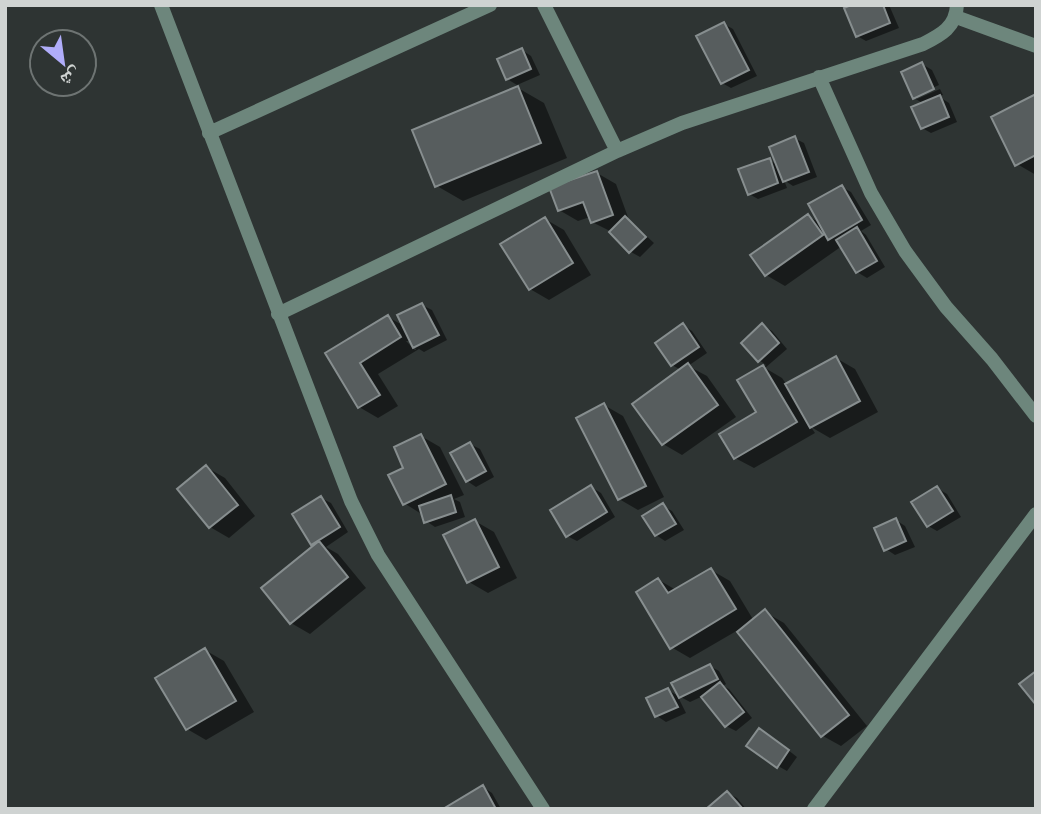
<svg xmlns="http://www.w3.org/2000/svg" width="1041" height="814" viewBox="0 0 1041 814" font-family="'DM Sans','Noto Naskh Arabic',sans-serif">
	<rect width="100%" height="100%" fill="#2e3433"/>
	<path fill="#0007" fill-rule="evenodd" d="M 856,5 L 889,5 L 899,28 L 866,41 L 857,36 Z
		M 724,24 L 733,29 L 757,76 L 731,88 L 722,83 Z
		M 522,50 L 531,56 L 540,75 L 517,85 L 507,79 Z
		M 922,64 L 932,70 L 939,85 L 917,95 L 917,99 L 940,89 L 943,95 L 938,96 L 949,103 L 957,122 L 931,133 L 922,128 L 924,104 L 914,98 Z
		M 518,88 L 544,103 L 567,158 L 463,201 L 437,186 Z
		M 1036,96 L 1036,175 L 1017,164 Z
		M 794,138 L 804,143 L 817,177 L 793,186 L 784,180 L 787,188 L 758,199 L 749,194 L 769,160 L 778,165 Z
		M 597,173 L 616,184 L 629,220 L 654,243 L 640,257 L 631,252 L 612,232 L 592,222 L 590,217 L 578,221 L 559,210 Z
		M 842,187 L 851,192 L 871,225 L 861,231 L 866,235 L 885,267 L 867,278 L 857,272 L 842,246 L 785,286 L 766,275 L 808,216 L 820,223 Z
		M 545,219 L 564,230 L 591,275 L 549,300 L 530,289 Z
		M 422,305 L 432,310 L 447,340 L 424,352 L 419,349 L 378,374 L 398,406 L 378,418 L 359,407 L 327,354 L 388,317 L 404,326 ZM 406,341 L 412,341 L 416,350 L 415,350 Z
		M 683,325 L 692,331 L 707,353 L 688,366 L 707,376 L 736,417 L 682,455 L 663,444 L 634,404 L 681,370 L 672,365 Z
		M 762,325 L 772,331 L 787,349 L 765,368 L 782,378 L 787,385 L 836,358 L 855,369 L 878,412 L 830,438 L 811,427 L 815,433 L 754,468 L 735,458 L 759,413 L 740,381 L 766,365 L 759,360 Z
		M 604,405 L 623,416 L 664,497 L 638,510 L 619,499 Z
		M 421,436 L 440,447 L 464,495 L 454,499 L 460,502 L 465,517 L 435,527 L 426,521 L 423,515 L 404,503 L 406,468 Z
		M 470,444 L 480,449 L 494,477 L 476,487 L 467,481 Z
		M 206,467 L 225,478 L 255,516 L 229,538 L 210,527 Z
		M 591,487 L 601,493 L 615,517 L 577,541 L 567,536 Z
		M 937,488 L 947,494 L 961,517 L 937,531 L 928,526 Z
		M 321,498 L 331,503 L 348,532 L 326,547 L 338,554 L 366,588 L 310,634 L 291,623 L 316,546 L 312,543 Z
		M 663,506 L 672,511 L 684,530 L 665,541 L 656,535 Z
		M 896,520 L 905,526 L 915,547 L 895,555 L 886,549 Z
		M 475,521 L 494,532 L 517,578 L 488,593 L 469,582 Z
		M 711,570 L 730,581 L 754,621 L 765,612 L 784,623 L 867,726 L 841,746 L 823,736 L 745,626 L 690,658 L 671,647 L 659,580 L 676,590 Z
		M 205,650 L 224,661 L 254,712 L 206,740 L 187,729 Z
		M 710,666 L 719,671 L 726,684 L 723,686 L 729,689 L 752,718 L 736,731 L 726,726 L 703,696 L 690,702 L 677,695 L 686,713 L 666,722 L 657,716 L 668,690 L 680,697 Z
		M 769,735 L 797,757 L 787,771 L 778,766 Z
		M 483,787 L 492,793 L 501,809 L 446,809 Z
		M 728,793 L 737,798 L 746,809 L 709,809 Z"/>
	<path fill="#575d5e" stroke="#878e8f" stroke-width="2" d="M 851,5 L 883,5 L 890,23 L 856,37 L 844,8 Z
		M 724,22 L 749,70 L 721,84 L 696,36 Z
		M 522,48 L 531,69 L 506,80 L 497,59 Z
		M 922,62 L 934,89 L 913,99 L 901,72 Z
		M 518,86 L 541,143 L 435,187 L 412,130 Z
		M 1036,94 L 1036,155 L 1015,166 L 991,117 Z
		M 940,95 L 949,117 L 921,129 L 911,107 Z
		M 795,136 L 809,172 L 783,182 L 769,147 Z
		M 770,158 L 778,183 L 748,195 L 738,169 Z
		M 597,171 L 613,215 L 591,223 L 583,202 L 558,211 L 549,187 Z
		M 842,185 L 862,220 L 828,240 L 808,204 Z
		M 808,214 L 823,235 L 765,276 L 750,255 Z
		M 625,216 L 646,237 L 629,253 L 609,232 Z
		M 545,217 L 573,263 L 529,290 L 500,244 Z
		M 857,227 L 877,261 L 856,273 L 836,240 Z
		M 422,303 L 439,335 L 413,348 L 397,315 Z
		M 388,315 L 401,337 L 360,363 L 380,395 L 358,408 L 325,353 Z
		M 683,323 L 699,347 L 671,366 L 655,343 Z
		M 762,323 L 779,343 L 758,362 L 741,343 Z
		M 836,356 L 860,401 L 810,428 L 785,384 Z
		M 688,363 L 718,405 L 662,445 L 632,404 Z
		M 763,365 L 797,422 L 734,459 L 719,434 L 756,412 L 737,380 Z
		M 604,403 L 646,486 L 618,500 L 576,418 Z
		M 421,434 L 446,484 L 403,505 L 388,475 L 403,468 L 394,447 Z
		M 470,442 L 486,471 L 466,482 L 450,453 Z
		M 206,465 L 238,505 L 209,528 L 177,489 Z
		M 591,485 L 607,512 L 566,537 L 550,510 Z
		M 937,486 L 953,511 L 927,527 L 911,502 Z
		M 451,495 L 456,512 L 424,523 L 419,506 Z
		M 321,496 L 340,527 L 311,545 L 292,514 Z
		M 663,503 L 676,524 L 655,536 L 642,516 Z
		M 896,518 L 906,541 L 884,551 L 874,528 Z
		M 475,519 L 499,567 L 467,583 L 443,535 Z
		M 319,541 L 348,577 L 290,624 L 261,588 Z
		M 711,568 L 736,609 L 670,649 L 636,592 L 658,578 L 668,593 Z
		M 765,609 L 849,715 L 821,737 L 737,632 Z
		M 205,648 L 236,701 L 186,730 L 155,678 Z
		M 710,664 L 718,679 L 679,698 L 671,683 Z
		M 1036,671 L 1036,705 L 1019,684 Z
		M 720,682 L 744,712 L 725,727 L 701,697 Z
		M 668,688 L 678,707 L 655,717 L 646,698 Z
		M 759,728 L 789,750 L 777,768 L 746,746 Z
		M 483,785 L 496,809 L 443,809 Z
		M 727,791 L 743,809 L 706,809 Z"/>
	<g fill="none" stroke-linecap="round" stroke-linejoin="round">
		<path stroke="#6d867c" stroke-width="14" d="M 161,5 L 351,501 L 378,555 L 543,809
			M 544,5 L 617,151
			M 956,17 L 1036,46
			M 819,77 L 871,193 L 905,251 L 946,307 L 992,359 L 1036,416
			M 209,133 L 490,5
			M 278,314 L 617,151 L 682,123 L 923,44 C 941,35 956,27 957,5
			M 814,809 L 1036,514"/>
	</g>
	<rect width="1041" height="814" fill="none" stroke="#cfd3d2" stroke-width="14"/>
	<g transform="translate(63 63) rotate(151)"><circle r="33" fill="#2e3433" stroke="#6e7473" stroke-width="2"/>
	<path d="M0-5L12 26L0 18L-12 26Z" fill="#b0adfa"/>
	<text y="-10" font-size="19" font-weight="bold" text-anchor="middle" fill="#cfd3d2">ش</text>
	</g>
</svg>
